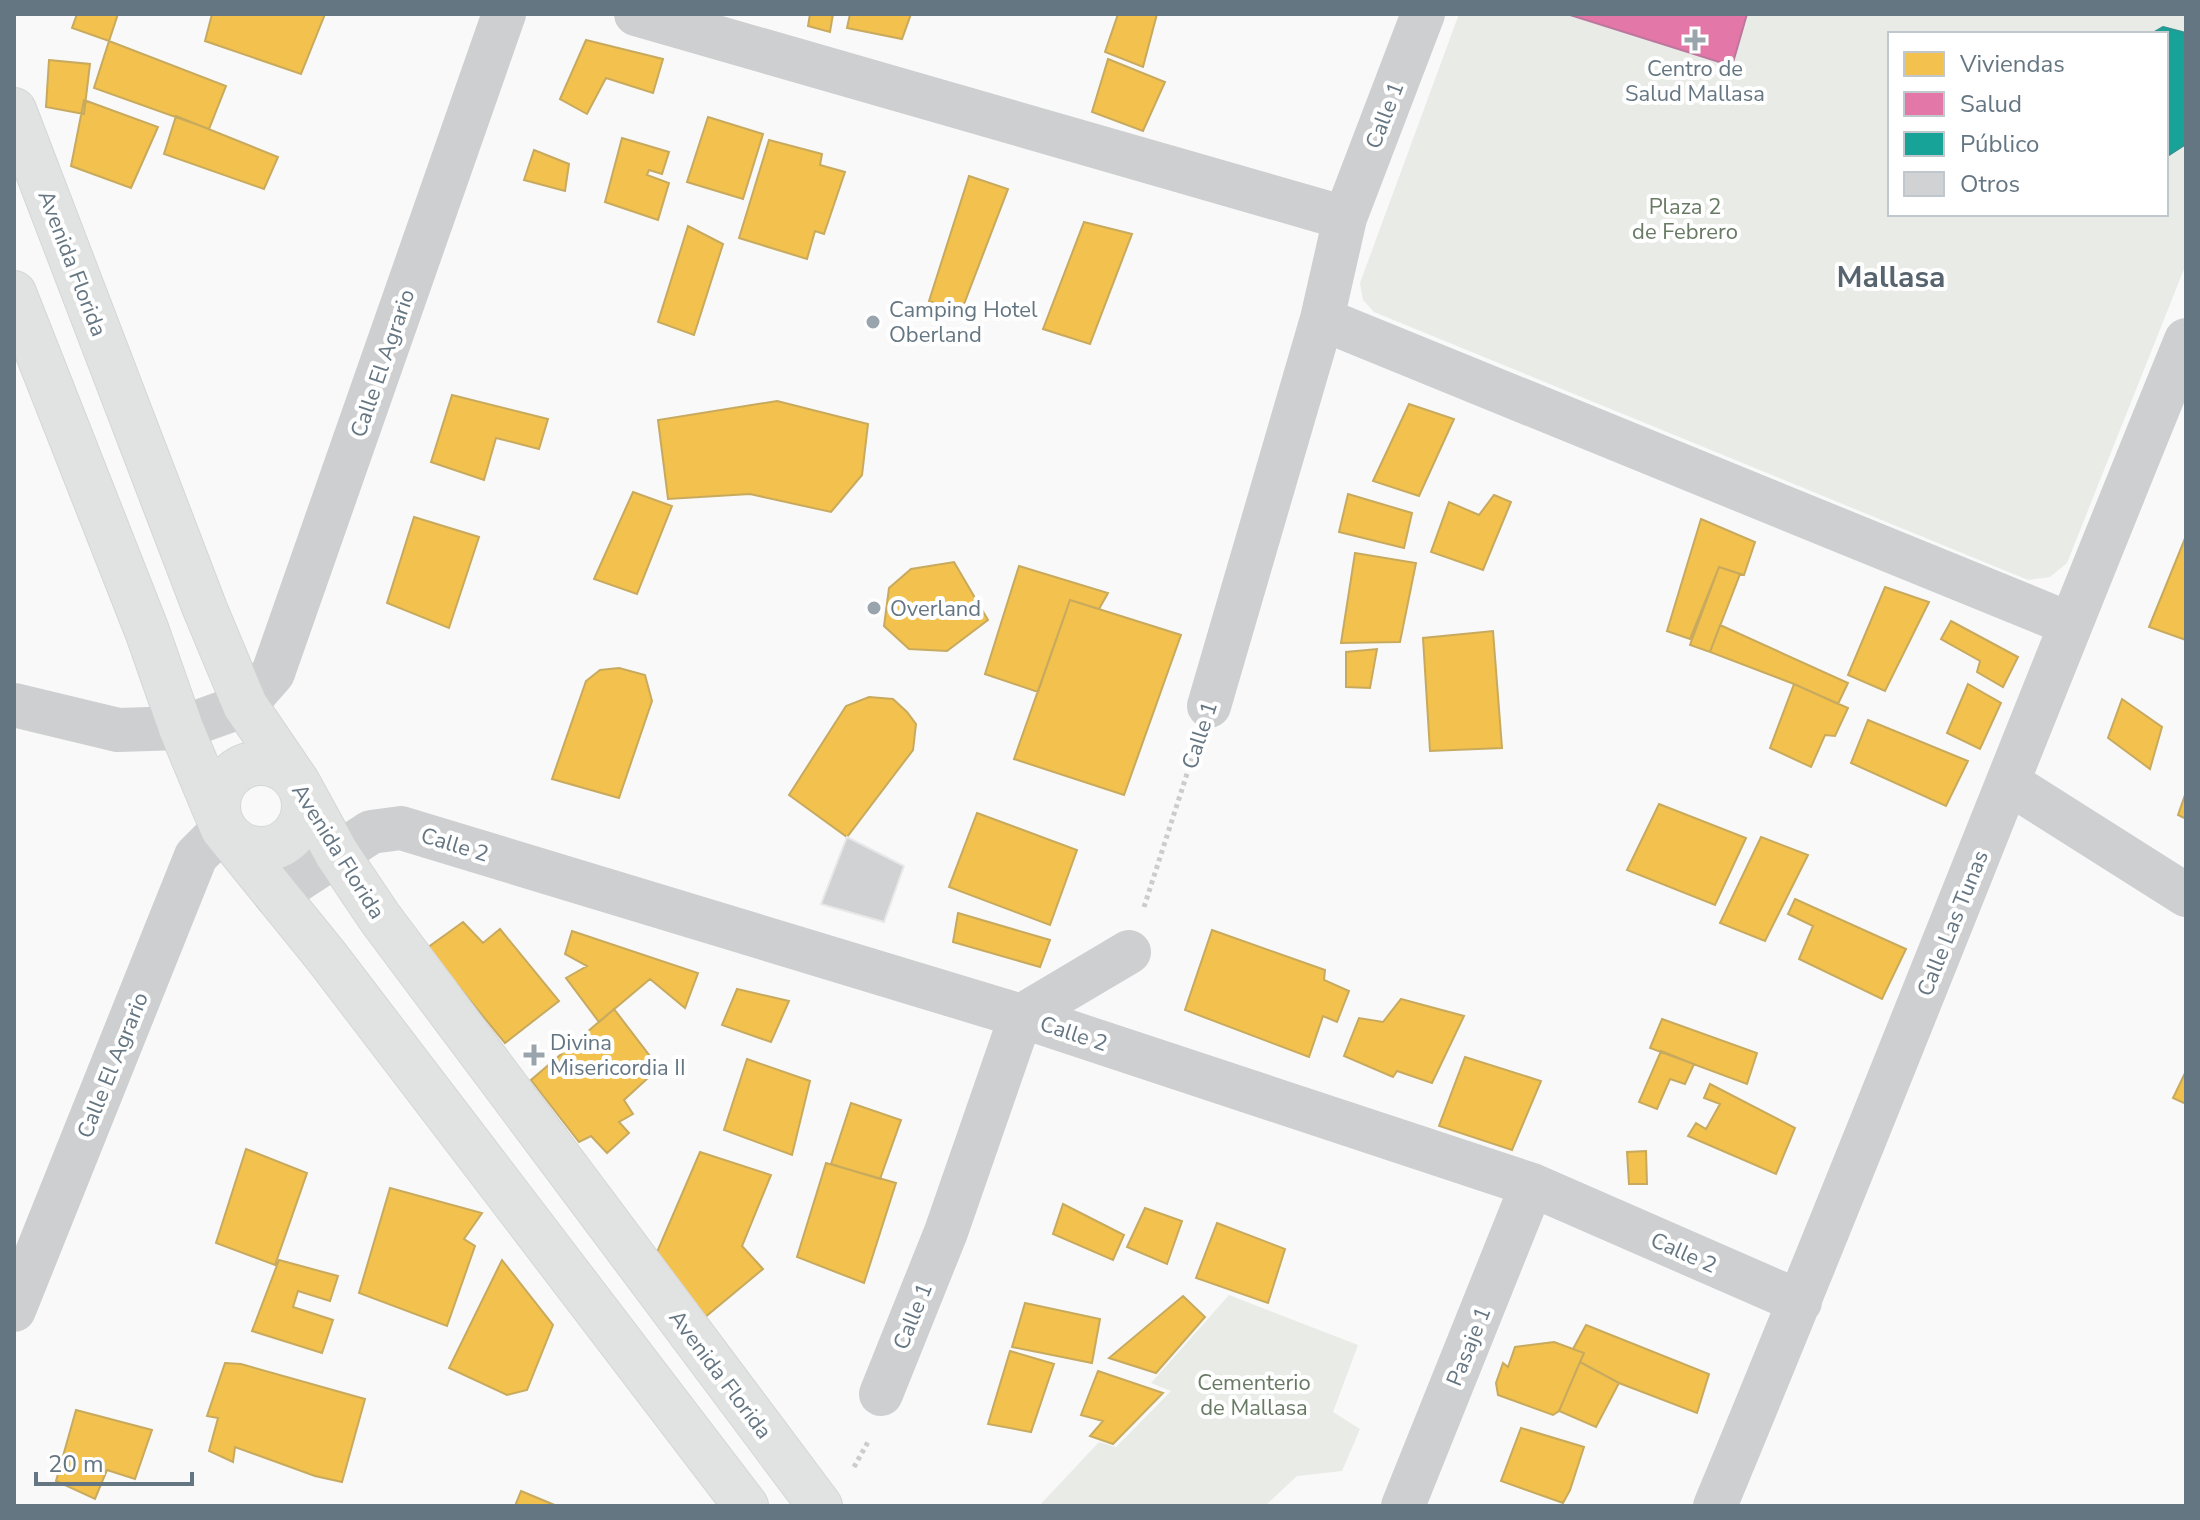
<svg xmlns="http://www.w3.org/2000/svg" width="2200" height="1520" viewBox="0 0 2200 1520" font-family="'Nunito Sans',sans-serif">
	<rect width="100%" height="100%" fill="#f9f9f9"/>
	<path fill="#e8ebe6" fill-rule="evenodd" d="M 1459,14 L 2186,14 L 2186,264 L 2067,563 L 2050,577 L 2028,580 L 1374,312 L 1363,300 L 1360,283 ZM 1890,34 L 2166,34 L 2166,214 L 1890,214 Z
		M 1229,1295 L 1358,1345 L 1333,1412 L 1360,1429 L 1342,1471 L 1297,1476 L 1265,1506 L 1039,1506 L 1099,1442 L 1116,1447 L 1171,1391 L 1151,1383 Z"/>
	<path fill="#f2c14e" stroke="#c8aa5e" stroke-width="2" d="M 77,14 L 118,14 L 109,41 L 72,28 Z
		M 212,14 L 325,14 L 301,74 L 205,41 Z
		M 810,14 L 833,14 L 830,32 L 808,26 Z
		M 850,14 L 911,14 L 902,39 L 847,28 Z
		M 1118,14 L 1157,14 L 1143,67 L 1105,52 Z
		M 586,40 L 663,59 L 653,93 L 606,78 L 587,114 L 560,99 Z
		M 109,41 L 226,86 L 209,129 L 94,88 Z
		M 1108,59 L 1165,82 L 1143,131 L 1092,112 Z
		M 49,60 L 90,64 L 84,114 L 46,107 Z
		M 84,100 L 158,127 L 131,188 L 71,166 Z
		M 176,116 L 278,157 L 264,189 L 164,154 Z
		M 708,117 L 763,134 L 743,199 L 687,182 Z
		M 622,138 L 669,152 L 662,174 L 649,170 L 647,175 L 669,183 L 658,220 L 605,202 Z
		M 769,140 L 822,154 L 820,165 L 845,172 L 824,234 L 815,231 L 807,259 L 739,238 Z
		M 534,150 L 569,164 L 565,191 L 524,180 Z
		M 969,176 L 1008,189 L 961,312 L 929,301 Z
		M 1084,222 L 1132,234 L 1090,344 L 1043,329 Z
		M 688,226 L 723,244 L 694,335 L 658,322 Z
		M 452,395 L 548,419 L 539,449 L 496,438 L 484,480 L 431,462 Z
		M 777,401 L 868,424 L 862,475 L 831,512 L 750,494 L 668,499 L 658,420 Z
		M 1409,404 L 1454,419 L 1419,496 L 1373,481 Z
		M 633,492 L 672,506 L 637,594 L 594,579 Z
		M 1348,494 L 1412,513 L 1404,548 L 1339,532 Z
		M 1494,495 L 1511,502 L 1483,570 L 1431,552 L 1449,502 L 1479,515 Z
		M 414,517 L 479,537 L 449,628 L 387,603 Z
		M 1701,519 L 1755,542 L 1744,575 L 1719,567 L 1690,639 L 1667,631 Z
		M 2186,536 L 2186,640 L 2149,627 Z
		M 1355,553 L 1416,563 L 1400,642 L 1341,643 Z
		M 954,562 L 988,620 L 947,651 L 909,649 L 884,626 L 889,588 L 911,569 Z
		M 1019,566 L 1108,593 L 1099,609 L 1070,600 L 1038,692 L 985,674 Z
		M 1719,567 L 1740,574 L 1710,652 L 1690,645 Z
		M 1885,587 L 1929,602 L 1885,691 L 1848,675 Z
		M 1070,600 L 1181,635 L 1124,795 L 1014,759 Z
		M 1951,621 L 2018,657 L 2003,687 L 1977,672 L 1980,661 L 1941,639 Z
		M 1720,625 L 1848,683 L 1838,704 L 1794,684 L 1710,652 Z
		M 1493,631 L 1502,748 L 1430,751 L 1423,638 Z
		M 1377,649 L 1370,688 L 1346,687 L 1346,652 Z
		M 619,668 L 645,675 L 652,701 L 619,798 L 552,779 L 586,681 L 600,670 Z
		M 1794,684 L 1848,708 L 1835,736 L 1825,735 L 1811,767 L 1770,748 Z
		M 1968,684 L 2001,703 L 1980,749 L 1947,733 Z
		M 869,697 L 893,699 L 907,712 L 916,724 L 913,750 L 847,837 L 789,795 L 846,706 Z
		M 2122,699 L 2162,727 L 2150,769 L 2108,738 Z
		M 1868,720 L 1968,761 L 1946,806 L 1851,763 Z
		M 2186,792 L 2186,819 L 2178,815 Z
		M 1659,804 L 1746,838 L 1715,905 L 1627,870 Z
		M 977,813 L 1077,850 L 1050,925 L 949,887 Z
		M 1761,837 L 1808,855 L 1765,941 L 1720,923 Z
		M 1795,899 L 1906,949 L 1882,999 L 1799,959 L 1813,926 L 1788,914 Z
		M 958,913 L 1050,940 L 1040,967 L 953,942 Z
		M 463,922 L 483,943 L 500,929 L 559,1001 L 505,1043 L 427,948 Z
		M 1212,930 L 1325,970 L 1324,980 L 1349,991 L 1337,1022 L 1323,1016 L 1309,1057 L 1185,1010 Z
		M 572,931 L 698,973 L 685,1008 L 650,979 L 599,1022 L 566,978 L 587,966 L 565,954 Z
		M 737,989 L 789,1001 L 771,1042 L 722,1025 Z
		M 1401,999 L 1464,1016 L 1432,1083 L 1397,1071 L 1393,1077 L 1344,1056 L 1359,1018 L 1383,1022 Z
		M 614,1009 L 659,1068 L 624,1100 L 633,1114 L 619,1122 L 629,1133 L 607,1153 L 591,1136 L 579,1142 L 531,1080 Z
		M 1662,1019 L 1757,1053 L 1747,1084 L 1650,1048 Z
		M 1661,1051 L 1694,1064 L 1685,1084 L 1670,1079 L 1657,1109 L 1639,1102 Z
		M 1465,1057 L 1541,1081 L 1512,1150 L 1439,1126 Z
		M 747,1059 L 810,1081 L 792,1155 L 724,1130 Z
		M 2186,1071 L 2186,1104 L 2173,1098 Z
		M 1710,1084 L 1795,1128 L 1776,1174 L 1688,1136 L 1696,1123 L 1706,1129 L 1720,1104 L 1704,1098 Z
		M 851,1103 L 901,1120 L 880,1179 L 831,1164 Z
		M 246,1149 L 307,1173 L 275,1265 L 216,1243 Z
		M 1646,1151 L 1647,1184 L 1629,1184 L 1627,1152 Z
		M 700,1152 L 771,1175 L 742,1246 L 763,1269 L 704,1318 L 654,1259 Z
		M 826,1163 L 896,1183 L 864,1283 L 797,1257 Z
		M 390,1188 L 482,1213 L 464,1239 L 475,1246 L 447,1326 L 359,1293 Z
		M 1063,1204 L 1124,1235 L 1113,1260 L 1053,1234 Z
		M 1145,1208 L 1182,1221 L 1167,1264 L 1127,1247 Z
		M 1217,1223 L 1285,1249 L 1268,1303 L 1196,1278 Z
		M 279,1260 L 338,1276 L 330,1301 L 298,1291 L 293,1307 L 333,1320 L 322,1353 L 252,1331 Z
		M 502,1260 L 553,1325 L 527,1390 L 507,1395 L 449,1368 Z
		M 1183,1296 L 1205,1317 L 1156,1373 L 1109,1358 Z
		M 1025,1303 L 1100,1319 L 1092,1363 L 1012,1347 Z
		M 1586,1325 L 1709,1374 L 1697,1413 L 1619,1383 L 1580,1362 L 1584,1353 L 1573,1349 Z
		M 1554,1342 L 1584,1353 L 1559,1411 L 1553,1415 L 1498,1395 L 1496,1383 L 1503,1363 L 1508,1367 L 1515,1347 Z
		M 1010,1351 L 1054,1364 L 1031,1432 L 988,1424 Z
		M 1580,1362 L 1619,1383 L 1596,1427 L 1559,1411 Z
		M 225,1363 L 241,1364 L 365,1399 L 342,1482 L 315,1476 L 235,1447 L 233,1462 L 209,1451 L 218,1418 L 207,1416 Z
		M 1098,1371 L 1163,1393 L 1113,1444 L 1090,1436 L 1103,1421 L 1081,1415 Z
		M 76,1410 L 152,1430 L 135,1479 L 107,1470 L 95,1499 L 56,1481 Z
		M 1521,1428 L 1584,1447 L 1570,1490 L 1563,1503 L 1501,1481 Z
		M 521,1491 L 557,1506 L 515,1506 Z"/>
	<path fill="#e377a8" stroke="#bd779d" stroke-width="2" d="M 1567,14 L 1747,14 L 1732,66 Z"/>
	<path fill="#17a398" stroke="#2e9692" stroke-width="2" d="M 2163,27 L 2186,33 L 2186,144 L 2166,157 L 2166,34 L 2151,34 Z"/>
	<path fill="#d0d2d3" stroke="#e8e8e8" stroke-width="2" d="M 847,837 L 904,866 L 884,922 L 821,904 Z"/>
	<g fill="none" stroke-linecap="round" stroke-linejoin="round">
		<g stroke="#d5d6d7" stroke-width="46">
			<path id="major" d="M 14,110 L 205,609 L 245,705 L 298,783 L 337,854 L 380,918 L 820,1506
				M 14,293 L 147,631 L 181,728 L 223,829 L 326,956 L 746,1506
				M218 806a43 43 0 1 1 86 0a43 43 0 1 1-86 0Z"/>
		</g>
		<path stroke="#cbcccd" stroke-width="5" stroke-dasharray="4 4" stroke-linecap="butt" d="M 1144,907 L 1195,749
			M 854,1467 L 868,1442"/>
		<path stroke="#cecfd0" stroke-width="44" d="M 636,14 L 1345,218
			M 1322,319 L 2070,624
			M 14,705 L 118,730 L 181,728 L 245,705 L 273,673 L 504,14
			M 1209,706 L 1322,319 L 1345,218 L 1423,14
			M 2009,783 L 2186,895
			M 275,895 L 371,832 L 401,828 L 1021,1016 L 1532,1185 L 1800,1302
			M 14,1310 L 196,856 L 223,829
			M 881,1394 L 946,1232 L 1021,1016 L 1129,952
			M 1403,1506 L 1532,1185
			M 1715,1506 C 1876,1119 2027,728 2186,340"/>
		<use href="#major" stroke="#e1e2e2" stroke-width="44"/>
	</g>
	<g fill="#99a4ac" stroke="#fff" stroke-width="3">
		<path d="M1691 28h8v8h8v8h-8v8h-8v-8h-8v-8h8z"/>
		<circle cx="873" cy="322" r="8"/>
		<circle cx="874" cy="608" r="8"/>
		<path d="M530 1043h8v8h8v8h-8v8h-8v-8h-8v-8h8z"/>
	</g>
	<g text-anchor="middle" stroke-width="8" stroke-linejoin="round" paint-order="stroke">
		<g font-size="22" fill="#657683" stroke="#fff" text-anchor="start">
			<text x="1695" y="76" text-anchor="middle">Centro de<tspan x="1695" dy="25">Salud Mallasa</tspan></text>
			<text x="889" y="317">Camping Hotel<tspan x="889" dy="25">Oberland</tspan></text>
			<text x="890" y="616">Overland</text>
			<text x="550" y="1050">Divina<tspan x="550" dy="25">Misericordia II</tspan></text>
		</g>
		<g font-size="22" fill="#657683" stroke="#fff">
			<text transform="translate(1384 115) rotate(-69)" y="8">Calle 1</text>
			<text transform="translate(73 263) rotate(69)" y="8">Avenida Florida</text>
			<text transform="translate(382 363) rotate(-71)" y="8">Calle El Agrario</text>
			<text transform="translate(1199 735) rotate(-72)" y="8">Calle 1</text>
			<text transform="translate(455 844) rotate(17)" y="8">Calle 2</text>
			<text transform="translate(339 851) rotate(58)" y="8">Avenida Florida</text>
			<text transform="translate(1952 923) rotate(-68)" y="8">Calle Las Tunas</text>
			<text transform="translate(1074 1033) rotate(18)" y="8">Calle 2</text>
			<text transform="translate(112 1065) rotate(-68)" y="8">Calle El Agrario</text>
			<text transform="translate(1684 1252) rotate(24)" y="8">Calle 2</text>
			<text transform="translate(912 1316) rotate(-68)" y="8">Calle 1</text>
			<text transform="translate(1468 1346) rotate(-68)" y="8">Pasaje 1</text>
			<text transform="translate(721 1374) rotate(53)" y="8">Avenida Florida</text>
		</g>
		<g font-size="22" fill="#687a64" stroke="#fff">
			<text x="1685" y="214">Plaza 2<tspan x="1685" dy="25">de Febrero</tspan></text>
			<text x="1254" y="1390">Cementerio<tspan x="1254" dy="25">de Mallasa</tspan></text>
		</g>
		<g font-size="30" font-weight="bold" fill="#57646e" stroke="#fff">
			<text x="1891" y="287">Mallasa</text>
		</g>
	</g>
	<rect width="2200" height="1520" fill="none" stroke="#657683" stroke-width="32"/>
	<rect x="1888" y="32" width="280" height="184" fill="#ffffff" stroke="#c1c8cd" stroke-width="2"/>
	<rect x="1904" y="52" width="40" height="24" fill="#f2c14e" stroke="#c1c8cd" stroke-width="2"/>
	<text x="1960" y="72" font-size="24" fill="#657683">Viviendas</text>
	<rect x="1904" y="92" width="40" height="24" fill="#e377a8" stroke="#c1c8cd" stroke-width="2"/>
	<text x="1960" y="112" font-size="24" fill="#657683">Salud</text>
	<rect x="1904" y="132" width="40" height="24" fill="#17a398" stroke="#c1c8cd" stroke-width="2"/>
	<text x="1960" y="152" font-size="24" fill="#657683">Público</text>
	<rect x="1904" y="172" width="40" height="24" fill="#d0d2d3" stroke="#c1c8cd" stroke-width="2"/>
	<text x="1960" y="192" font-size="24" fill="#657683">Otros</text>
	<path d="M36 1472v12h156v-12" fill="none" stroke="#657683" stroke-width="4"/>
	<text x="48" y="1472" font-size="24" fill="#657683" stroke="#ffffff" stroke-width="6" paint-order="stroke">20 m</text>
</svg>
